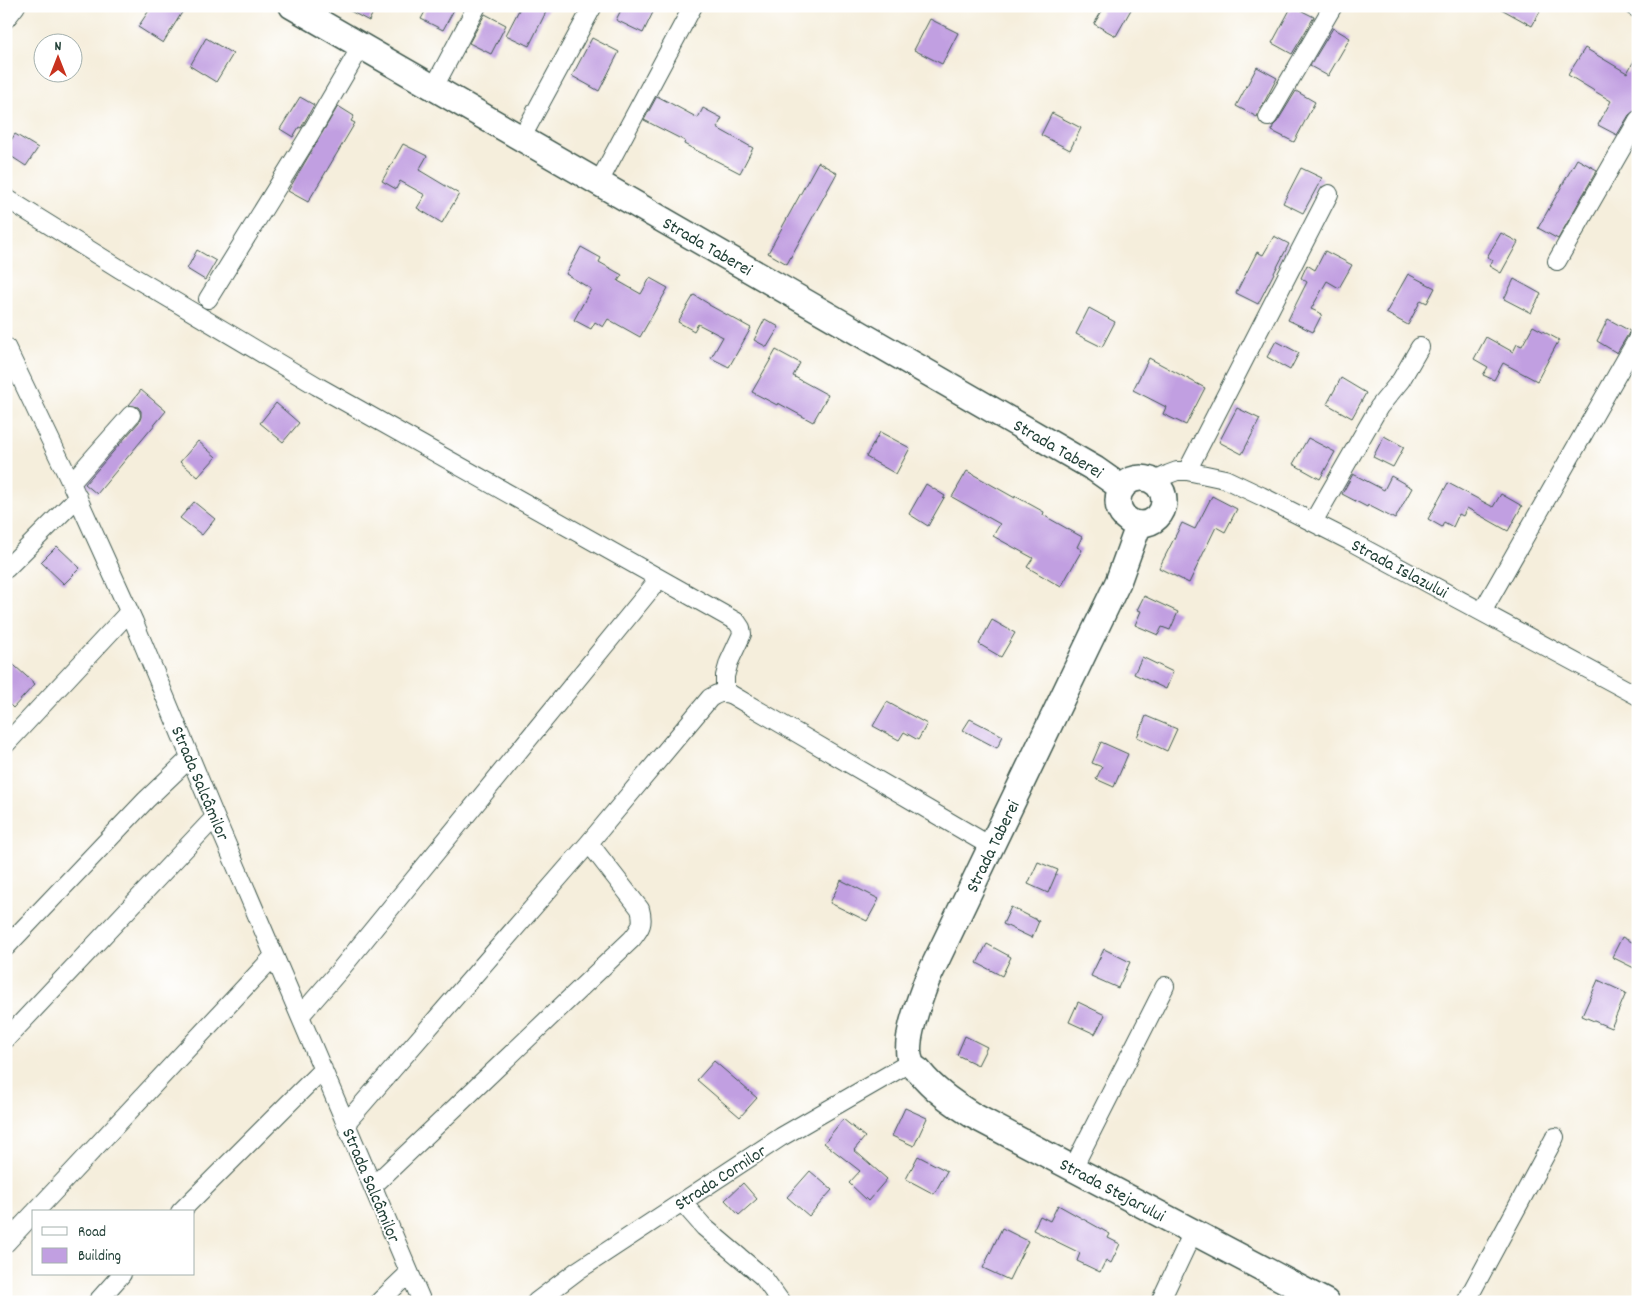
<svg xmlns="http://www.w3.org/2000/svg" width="1644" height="1308" viewBox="0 0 1644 1308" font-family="Dekko,sans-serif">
	<rect width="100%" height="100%" fill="#fff"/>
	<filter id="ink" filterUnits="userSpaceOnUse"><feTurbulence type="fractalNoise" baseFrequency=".02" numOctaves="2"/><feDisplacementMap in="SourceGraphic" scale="10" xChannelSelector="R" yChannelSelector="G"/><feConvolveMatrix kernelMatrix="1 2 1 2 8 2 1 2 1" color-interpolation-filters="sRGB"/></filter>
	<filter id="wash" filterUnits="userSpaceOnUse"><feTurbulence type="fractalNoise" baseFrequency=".0096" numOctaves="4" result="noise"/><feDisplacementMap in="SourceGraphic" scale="20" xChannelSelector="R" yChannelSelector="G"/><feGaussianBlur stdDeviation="1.12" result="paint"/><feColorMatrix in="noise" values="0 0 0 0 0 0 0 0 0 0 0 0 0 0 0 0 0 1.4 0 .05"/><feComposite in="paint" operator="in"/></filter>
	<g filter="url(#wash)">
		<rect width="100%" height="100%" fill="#f5eedc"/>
		<g id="blocks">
			<path fill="#c19fe1" d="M 152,6 L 186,6 L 163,43 L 138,27 Z
				M 341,6 L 376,6 L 369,21 Z
				M 428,6 L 456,6 L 443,30 L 421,19 Z
				M 521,6 L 549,6 L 529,46 L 506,35 Z
				M 623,6 L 656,6 L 643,33 L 616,20 Z
				M 1105,6 L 1133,6 L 1116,36 L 1094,24 Z
				M 1292,6 L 1314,17 L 1292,54 L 1272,43 Z
				M 1496,6 L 1543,6 L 1532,26 Z
				M 485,14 L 506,25 L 491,54 L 469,43 Z
				M 930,19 L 958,33 L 942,64 L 914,50 Z
				M 1333,28 L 1350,38 L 1328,76 L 1310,66 Z
				M 206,38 L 233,54 L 216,82 L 190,66 Z
				M 592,38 L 619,52 L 599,91 L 572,76 Z
				M 1585,48 L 1627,73 L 1638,54 L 1638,106 L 1636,110 L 1629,115 L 1617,135 L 1598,125 L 1611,101 L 1568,75 Z
				M 1257,67 L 1277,78 L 1259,112 L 1257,117 L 1236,106 Z
				M 1296,91 L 1315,102 L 1294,142 L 1272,131 L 1273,126 L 1277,122 Z
				M 657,96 L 698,118 L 703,108 L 722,118 L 717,128 L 753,148 L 740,173 L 684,144 L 685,141 L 644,120 Z
				M 300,97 L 314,105 L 301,128 L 299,127 L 293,137 L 280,129 Z
				M 338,106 L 354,116 L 351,121 L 355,123 L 308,202 L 288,191 Z
				M 1052,113 L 1081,128 L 1070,150 L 1041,135 Z
				M 15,134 L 38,148 L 26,166 L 6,153 L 6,148 Z
				M 403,144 L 427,156 L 419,170 L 459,194 L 442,223 L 417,208 L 425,195 L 400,181 L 396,189 L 382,181 Z
				M 1577,159 L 1597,170 L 1558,239 L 1538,228 Z
				M 818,162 L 837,173 L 787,264 L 768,253 Z
				M 1301,168 L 1322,178 L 1303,213 L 1283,203 Z
				M 1501,233 L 1518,242 L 1501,273 L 1489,266 L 1493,260 L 1487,257 Z
				M 1274,236 L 1289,244 L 1258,304 L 1236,293 L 1257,252 L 1263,255 Z
				M 581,247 L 601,258 L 599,262 L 622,275 L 618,281 L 641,294 L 650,278 L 668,288 L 640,337 L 608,319 L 603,327 L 595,322 L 591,329 L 574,320 L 591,289 L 566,274 Z
				M 197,250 L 216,261 L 205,280 L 187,269 Z
				M 1325,251 L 1352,265 L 1339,288 L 1327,281 L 1311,309 L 1322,314 L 1313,332 L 1288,320 L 1307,282 L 1301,278 L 1307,265 L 1315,270 Z
				M 1408,274 L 1435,288 L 1427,303 L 1421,300 L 1408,325 L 1386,313 Z
				M 1514,279 L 1541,294 L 1531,313 L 1504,299 Z
				M 694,295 L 709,304 L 709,305 L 751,328 L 729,367 L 711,358 L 723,337 L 698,324 L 694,331 L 678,322 Z
				M 1089,308 L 1115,322 L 1102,347 L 1076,334 Z
				M 765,319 L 779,327 L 767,347 L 754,340 Z
				M 1608,319 L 1630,331 L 1617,353 L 1597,341 Z
				M 1533,326 L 1559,340 L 1537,381 L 1503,363 L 1494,380 L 1483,375 L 1488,367 L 1474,359 L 1486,337 L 1513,352 L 1517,344 L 1522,346 Z
				M 1276,341 L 1299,353 L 1290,370 L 1267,357 Z
				M 776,350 L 800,363 L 793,376 L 828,395 L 813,422 L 778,403 L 777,405 L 752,392 Z
				M 1149,358 L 1205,388 L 1186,425 L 1163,414 L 1166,407 L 1133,390 Z
				M 1341,378 L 1366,393 L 1352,418 L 1327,404 Z
				M 141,390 L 166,411 L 97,494 L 85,484 L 139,422 L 141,417 L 141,411 L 138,407 L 129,405 Z
				M 276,403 L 299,423 L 283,442 L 260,423 Z
				M 1237,408 L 1260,419 L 1242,454 L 1219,442 Z
				M 880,432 L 910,448 L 896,474 L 866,457 Z
				M 1384,436 L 1404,447 L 1393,467 L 1373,457 Z
				M 1308,438 L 1335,452 L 1320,479 L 1293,464 Z
				M 198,441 L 216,457 L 198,477 L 180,462 Z
				M 967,471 L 1015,498 L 1015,496 L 1044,512 L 1043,515 L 1082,537 L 1077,547 L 1082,550 L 1061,587 L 1027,567 L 1033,558 L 993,536 L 1000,524 L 952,497 Z
				M 1353,474 L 1384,490 L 1391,476 L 1412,488 L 1395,519 L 1368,505 L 1367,507 L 1342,494 Z
				M 1448,483 L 1493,507 L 1501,494 L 1522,506 L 1508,531 L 1467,508 L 1463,516 L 1459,514 L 1453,527 L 1444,522 L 1442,527 L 1428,519 Z
				M 926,484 L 945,496 L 928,526 L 909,514 Z
				M 1212,496 L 1237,509 L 1225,532 L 1216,527 L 1189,583 L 1159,568 L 1182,523 L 1195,529 Z
				M 194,502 L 215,519 L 202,535 L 180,518 Z
				M 57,546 L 80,568 L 64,584 L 41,562 Z
				M 1144,596 L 1178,612 L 1170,630 L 1162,627 L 1158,635 L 1135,625 L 1141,611 L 1137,610 Z
				M 992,620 L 1015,633 L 1001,657 L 979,644 Z
				M 1142,657 L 1173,672 L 1166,689 L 1134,674 Z
				M 6,658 L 35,684 L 13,708 L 6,701 Z
				M 887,702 L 927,724 L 918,740 L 904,732 L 899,740 L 873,726 Z
				M 1146,716 L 1177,729 L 1167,751 L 1137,737 Z
				M 970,719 L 1003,736 L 997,748 L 963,730 Z
				M 1101,742 L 1128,754 L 1114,787 L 1096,779 L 1102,767 L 1092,763 Z
				M 1038,862 L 1058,870 L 1048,893 L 1028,884 Z
				M 841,880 L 879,899 L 867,921 L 830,903 Z
				M 1011,907 L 1039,921 L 1032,938 L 1003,924 Z
				M 1622,937 L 1638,945 L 1638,970 L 1612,957 Z
				M 987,944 L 1011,957 L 1002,976 L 977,963 Z
				M 1104,949 L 1130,962 L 1118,988 L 1091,976 Z
				M 1598,980 L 1626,993 L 1611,1028 L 1582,1016 Z
				M 1078,1002 L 1105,1015 L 1095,1034 L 1069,1022 Z
				M 965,1036 L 987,1047 L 978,1065 L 957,1055 Z
				M 714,1061 L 757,1098 L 740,1117 L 697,1080 Z
				M 905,1108 L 927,1118 L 914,1146 L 892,1136 Z
				M 843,1119 L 865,1137 L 854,1150 L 887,1179 L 868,1201 L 849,1183 L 860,1171 L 824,1143 Z
				M 918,1156 L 947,1171 L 934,1194 L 906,1179 Z
				M 810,1171 L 832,1190 L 809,1216 L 787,1197 Z
				M 743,1183 L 757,1199 L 739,1215 L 725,1200 Z
				M 1058,1205 L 1110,1234 L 1108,1238 L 1120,1244 L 1111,1263 L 1106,1260 L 1100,1272 L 1077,1261 L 1080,1253 L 1033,1230 L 1040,1216 L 1050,1221 Z
				M 1002,1228 L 1028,1241 L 1009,1280 L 983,1268 Z"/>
		</g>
	</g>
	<g filter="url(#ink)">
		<use href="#blocks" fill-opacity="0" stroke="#3f584d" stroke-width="1"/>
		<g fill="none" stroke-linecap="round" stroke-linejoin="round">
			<g stroke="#3f584d" stroke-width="20">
				<path id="street" d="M 1633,6 L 1638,9
					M 6,19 L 16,6
					M 434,87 L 477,6
					M 1268,117 L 1333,6
					M 522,137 L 593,6
					M 599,182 L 693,6
					M 6,198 L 120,269 L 317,386 L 737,622 L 741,628 L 742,634 L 729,662 L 725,676 L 725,692
					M 1557,261 L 1638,120
					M 208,299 L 307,139 L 362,45
					M 6,347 L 71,483 L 134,622 L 215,817 L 422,1302
					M 1187,471 L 1329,194
					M 1155,481 L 1169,474 L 1177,471 L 1187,471 L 1225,479 L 1261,496 L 1348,540 L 1638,696
					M 71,483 L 131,415
					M 1313,522 L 1379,407 L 1401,380 L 1420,347
					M 6,569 L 78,497
					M 1482,612 L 1638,338
					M 6,744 L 129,612
					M 6,947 L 146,800 L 190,758
					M 300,1016 L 340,970 L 659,579
					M 6,1039 L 215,817
					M 346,1123 L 589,843 L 710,698 C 718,693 723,691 732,695 L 992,847
					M 1073,1168 L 1165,986
					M 373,1186 L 632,939 C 641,928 644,923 640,909 L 589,843
					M 682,1202 L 704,1227 L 763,1277 L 781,1302
					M 35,1212 L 274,956
					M 180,1212 L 323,1069
					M 6,1243 L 34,1213
					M 97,1302 L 122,1274
					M 379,1302 L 409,1273
					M 536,1302 L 577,1271 L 781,1137 L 911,1062
					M 1160,1302 L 1193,1232
					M 1466,1302 L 1555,1137"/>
			</g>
			<g stroke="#3f584d" stroke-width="28">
				<g id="secondary">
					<path id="s1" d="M 292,6 L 1095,469 L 1122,488"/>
					<circle cx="1141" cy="501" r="23"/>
					<path id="s2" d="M 1139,524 L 1118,582 L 927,980 C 920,999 902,1043 911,1063 C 912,1066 916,1069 919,1071 C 934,1090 952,1102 972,1115 L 1326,1302"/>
				</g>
			</g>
			<use href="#street" stroke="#fff" stroke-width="18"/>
			<use href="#secondary" stroke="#fff" stroke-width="25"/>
		</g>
	</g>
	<g text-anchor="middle" stroke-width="4" stroke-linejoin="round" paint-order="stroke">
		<g font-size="18" fill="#1f3d34" stroke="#fff">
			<text dy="6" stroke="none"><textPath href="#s1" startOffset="480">Strada Taberei</textPath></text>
			<text dy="6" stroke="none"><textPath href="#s1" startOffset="885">Strada Taberei</textPath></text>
			<text transform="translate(1400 568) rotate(28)" y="6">Strada Islazului</text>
			<text transform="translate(201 783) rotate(67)" y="6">Strada Salcâmilor</text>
			<text transform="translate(992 846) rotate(-64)" y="6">Strada Taberei</text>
			<text transform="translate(720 1177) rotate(-33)" y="6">Strada Cornilor</text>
			<text transform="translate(372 1185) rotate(67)" y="6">Strada Salcâmilor</text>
			<text dy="6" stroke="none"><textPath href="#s2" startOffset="829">Strada Stejarului</textPath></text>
		</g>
	</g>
	<rect width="1644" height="1308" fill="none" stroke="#fff" stroke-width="25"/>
	<rect x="32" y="1210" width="162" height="65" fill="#ffffff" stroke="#a5b1ae"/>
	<rect x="42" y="1227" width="25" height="8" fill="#ffffff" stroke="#a5b1ae"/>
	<text x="78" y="1236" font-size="15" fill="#1f3d34">Road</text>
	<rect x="42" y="1248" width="25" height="15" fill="#c19fe1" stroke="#a5b1ae"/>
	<text x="78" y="1260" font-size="15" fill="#1f3d34">Building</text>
	<g transform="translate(58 58)"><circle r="24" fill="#ffffff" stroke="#a5b1ae"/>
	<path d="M0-4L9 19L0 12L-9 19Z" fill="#c8321e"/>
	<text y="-8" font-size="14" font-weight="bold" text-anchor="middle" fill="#1f3d34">N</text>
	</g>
</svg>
